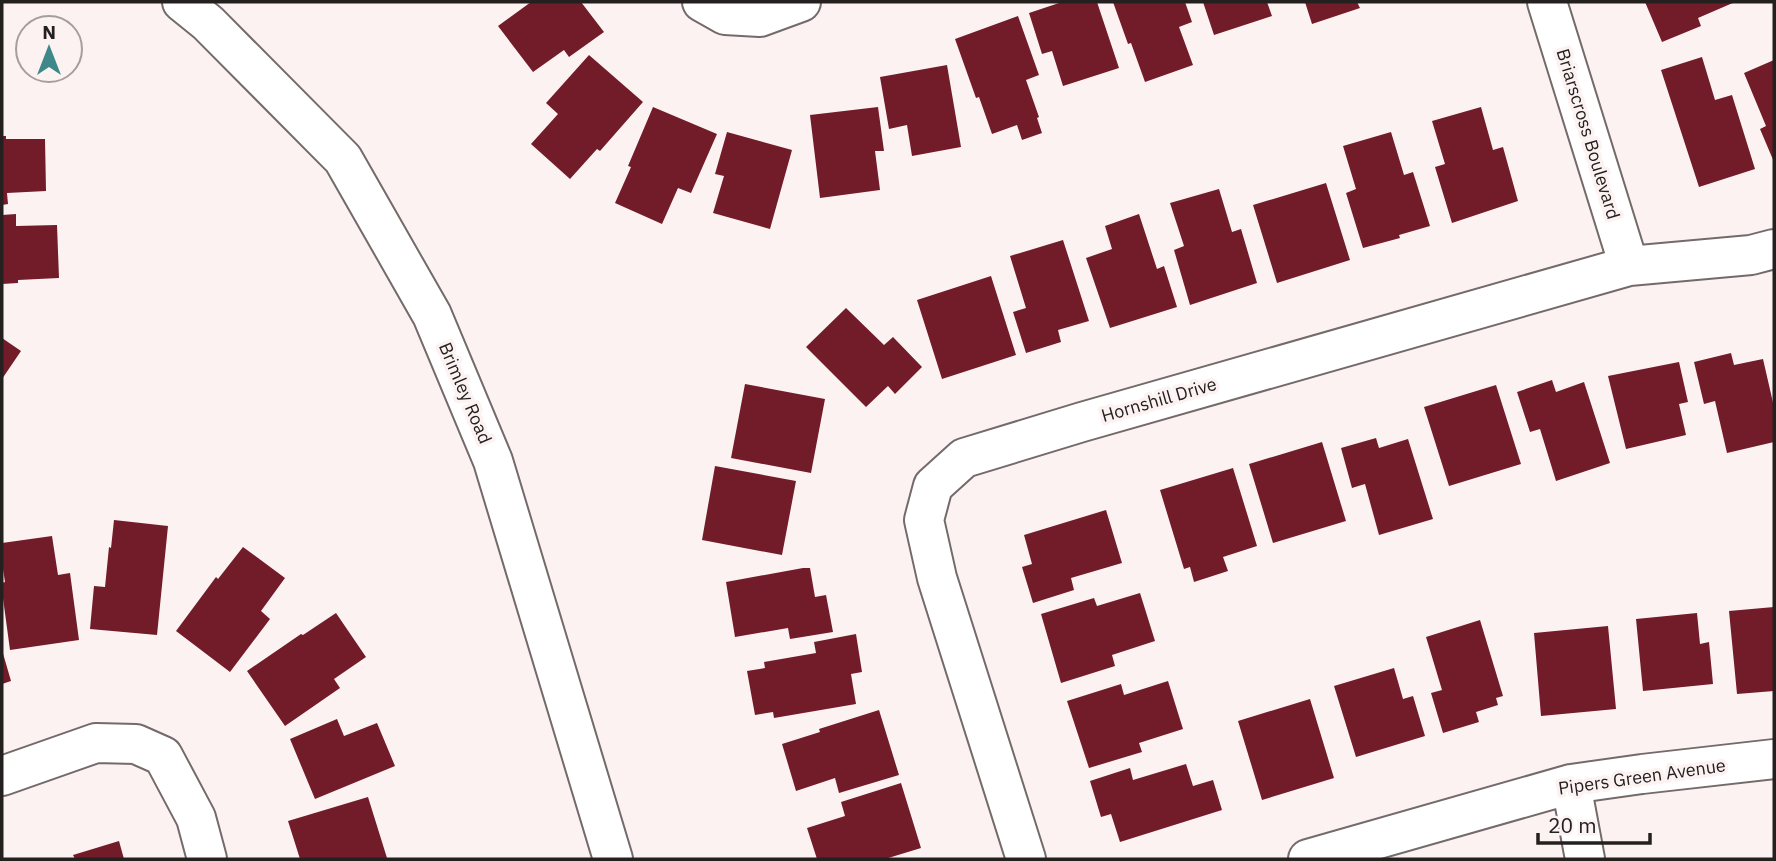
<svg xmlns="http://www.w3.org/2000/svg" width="1776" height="861" viewBox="0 0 1776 861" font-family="'IBM Plex Sans',sans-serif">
	<rect width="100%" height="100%" fill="#fdf2f2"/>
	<path fill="#721c29" d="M 531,2 L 581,2 L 604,32 L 569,57 L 564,50 L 533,72 L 498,26 Z
		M 1062,2 L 1097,2 L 1119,68 L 1063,86 L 1052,51 L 1042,54 L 1029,13 Z
		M 1113,2 L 1185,2 L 1192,22 L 1179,27 L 1193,65 L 1145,82 L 1131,43 L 1128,44 Z
		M 1203,2 L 1267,2 L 1272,16 L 1214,35 Z
		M 1305,2 L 1357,2 L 1360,8 L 1312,24 Z
		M 1645,2 L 1735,2 L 1698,18 L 1701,26 L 1662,42 Z
		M 1018,16 L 1039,75 L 1026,80 L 1039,117 L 1037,118 L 1042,133 L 1022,140 L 1017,125 L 992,134 L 979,97 L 976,98 L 955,39 Z
		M 589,55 L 643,102 L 600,151 L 597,149 L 570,179 L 531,144 L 558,114 L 546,103 Z
		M 1702,57 L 1715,100 L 1732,95 L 1755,169 L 1699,187 L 1661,70 Z
		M 1774,60 L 1774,162 L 1760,129 L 1766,126 L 1744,73 Z
		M 947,65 L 961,147 L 912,156 L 907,125 L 889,129 L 880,77 Z
		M 653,107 L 717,134 L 691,193 L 678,188 L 662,224 L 615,203 L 631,167 L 628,166 Z
		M 878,107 L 884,151 L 875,151 L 880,190 L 820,198 L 810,115 Z
		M 1481,107 L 1493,150 L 1503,147 L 1518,201 L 1452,223 L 1435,167 L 1445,164 L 1432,121 Z
		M 727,132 L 792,150 L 770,229 L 713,213 L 724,176 L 715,174 Z
		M 1391,132 L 1404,175 L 1413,172 L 1430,226 L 1399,235 L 1400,238 L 1363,248 L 1346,193 L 1356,189 L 1343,146 Z
		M 2,136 L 6,136 L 6,139 L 45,139 L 46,191 L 7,193 L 8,204 L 2,205 Z
		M 1326,183 L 1350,260 L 1277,283 L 1253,205 Z
		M 1219,189 L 1232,232 L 1241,229 L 1257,283 L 1190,305 L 1174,250 L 1184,246 L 1170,203 Z
		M 16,214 L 16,226 L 57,225 L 59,278 L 18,280 L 18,283 L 2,284 L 2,215 Z
		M 1139,214 L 1157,269 L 1164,266 L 1177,307 L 1110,328 L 1086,258 L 1112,249 L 1105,226 Z
		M 1063,240 L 1089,321 L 1058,330 L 1061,342 L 1026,353 L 1013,312 L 1026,308 L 1010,256 Z
		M 991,276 L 1016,355 L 942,379 L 917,300 Z
		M 846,308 L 884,345 L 893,337 L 922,367 L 895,394 L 888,386 L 866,407 L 806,347 Z
		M 2,338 L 21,351 L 2,379 Z
		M 1731,353 L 1734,365 L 1763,359 L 1774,407 L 1774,442 L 1727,453 L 1715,401 L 1704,404 L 1694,362 Z
		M 1679,362 L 1688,402 L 1679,404 L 1686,435 L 1626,449 L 1608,376 Z
		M 1552,380 L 1556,392 L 1584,382 L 1610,463 L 1556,481 L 1540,429 L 1530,432 L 1517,392 Z
		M 745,384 L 825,399 L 811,473 L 731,458 Z
		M 1496,385 L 1521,464 L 1449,486 L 1424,407 Z
		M 1376,438 L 1379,448 L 1408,439 L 1433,519 L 1379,535 L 1365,484 L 1352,488 L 1341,448 Z
		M 1322,442 L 1346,521 L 1273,543 L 1249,464 Z
		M 715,466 L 796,481 L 782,555 L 702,540 Z
		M 1233,468 L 1257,546 L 1223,557 L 1228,571 L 1194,582 L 1190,567 L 1184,569 L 1160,490 Z
		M 1106,510 L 1122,563 L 1071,578 L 1074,590 L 1033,603 L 1022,567 L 1032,564 L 1024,535 Z
		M 114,520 L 168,526 L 157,635 L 90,629 L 94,586 L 105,587 L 109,547 L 111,548 Z
		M 52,536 L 58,575 L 70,573 L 79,640 L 10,650 L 2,591 L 2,583 L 5,582 L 2,563 L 2,543 Z
		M 243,547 L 285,578 L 261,611 L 270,619 L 230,672 L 176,631 L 216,577 L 218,579 Z
		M 803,568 L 810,568 L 815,597 L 826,595 L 833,632 L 790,639 L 788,628 L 735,637 L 726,582 Z
		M 1140,593 L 1155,641 L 1112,655 L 1115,666 L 1061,683 L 1041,614 L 1094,598 L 1097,606 Z
		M 1774,607 L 1774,691 L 1737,694 L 1729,611 Z
		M 336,613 L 366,657 L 334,679 L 340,688 L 285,726 L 247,671 L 301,634 L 303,635 Z
		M 1697,613 L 1700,644 L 1709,642 L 1713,684 L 1643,691 L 1636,619 Z
		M 1480,620 L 1503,696 L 1496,698 L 1498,705 L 1476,712 L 1479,722 L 1443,733 L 1431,693 L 1442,690 L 1426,637 Z
		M 1608,626 L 1616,709 L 1541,716 L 1534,633 Z
		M 856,634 L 862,672 L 851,674 L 856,704 L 774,718 L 773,712 L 755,715 L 747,671 L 765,668 L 764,662 L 816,653 L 814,642 Z
		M 2,650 L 11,681 L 2,684 Z
		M 1394,668 L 1403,699 L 1413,696 L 1425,736 L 1356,757 L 1334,686 Z
		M 1168,681 L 1183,729 L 1139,743 L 1142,752 L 1089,768 L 1067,701 L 1121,684 L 1124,695 Z
		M 1310,699 L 1334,778 L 1262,800 L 1238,721 Z
		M 879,710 L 899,775 L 839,793 L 835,778 L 796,791 L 782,744 L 820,732 L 819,729 Z
		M 337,719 L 344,736 L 377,723 L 395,766 L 315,799 L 290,739 Z
		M 1186,764 L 1193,786 L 1213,780 L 1222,810 L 1120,842 L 1111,814 L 1101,817 L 1090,781 L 1130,768 L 1133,780 Z
		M 901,783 L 921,848 L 885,859 L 817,859 L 807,828 L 845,816 L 841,802 Z
		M 368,797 L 387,858 L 383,859 L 300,859 L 288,821 Z
		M 119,841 L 124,859 L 75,859 L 73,855 Z"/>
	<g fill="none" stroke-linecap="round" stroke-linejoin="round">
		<g stroke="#736a6a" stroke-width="42">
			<path id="minor" d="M 702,2 L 725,15 L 760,17 L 801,2
				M 1547,2 L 1629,266
				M 2,776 L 96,743 L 136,744 L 163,756 L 196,818 L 207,859
				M 1571,784 L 1585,859
				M 1026,859 L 937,578 L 924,520 L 933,486 L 964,458 L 1082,422 L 1629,266 L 1751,255 L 1774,249
				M 1308,859 L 1571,784 L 1642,774 L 1774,759"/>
		</g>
		<g stroke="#736a6a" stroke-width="42">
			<path id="secondary" d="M 182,2 L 208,23 L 343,159 L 432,315 L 493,461 L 613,859"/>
		</g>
		<use href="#minor" stroke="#fff" stroke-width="38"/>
		<use href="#secondary" stroke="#fff" stroke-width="38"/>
	</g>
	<g text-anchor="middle" stroke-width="7" stroke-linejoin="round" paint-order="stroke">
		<g font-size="18" fill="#242020" stroke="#fdf2f2">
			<text transform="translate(1588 134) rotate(73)" y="6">Briarscross Boulevard</text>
			<text transform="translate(465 393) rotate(67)" y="6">Brimley Road</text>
			<text transform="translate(1159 400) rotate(-16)" y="6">Hornshill Drive</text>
			<text transform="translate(1642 777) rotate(-8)" y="6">Pipers Green Avenue</text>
		</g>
	</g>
	<rect width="1776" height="861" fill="none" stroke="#242020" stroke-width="7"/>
	<g transform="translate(49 49)"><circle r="33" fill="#fdf2f2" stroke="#a69e9e" stroke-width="2"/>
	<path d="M0-5L12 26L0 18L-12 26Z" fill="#3f8889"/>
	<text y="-10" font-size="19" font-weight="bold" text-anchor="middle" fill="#242020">N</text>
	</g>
	<path d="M1538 833v10h112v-10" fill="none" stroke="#242020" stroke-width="3.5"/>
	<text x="1548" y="833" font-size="21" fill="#242020" stroke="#fdf2f2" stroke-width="5" paint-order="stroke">20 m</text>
</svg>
